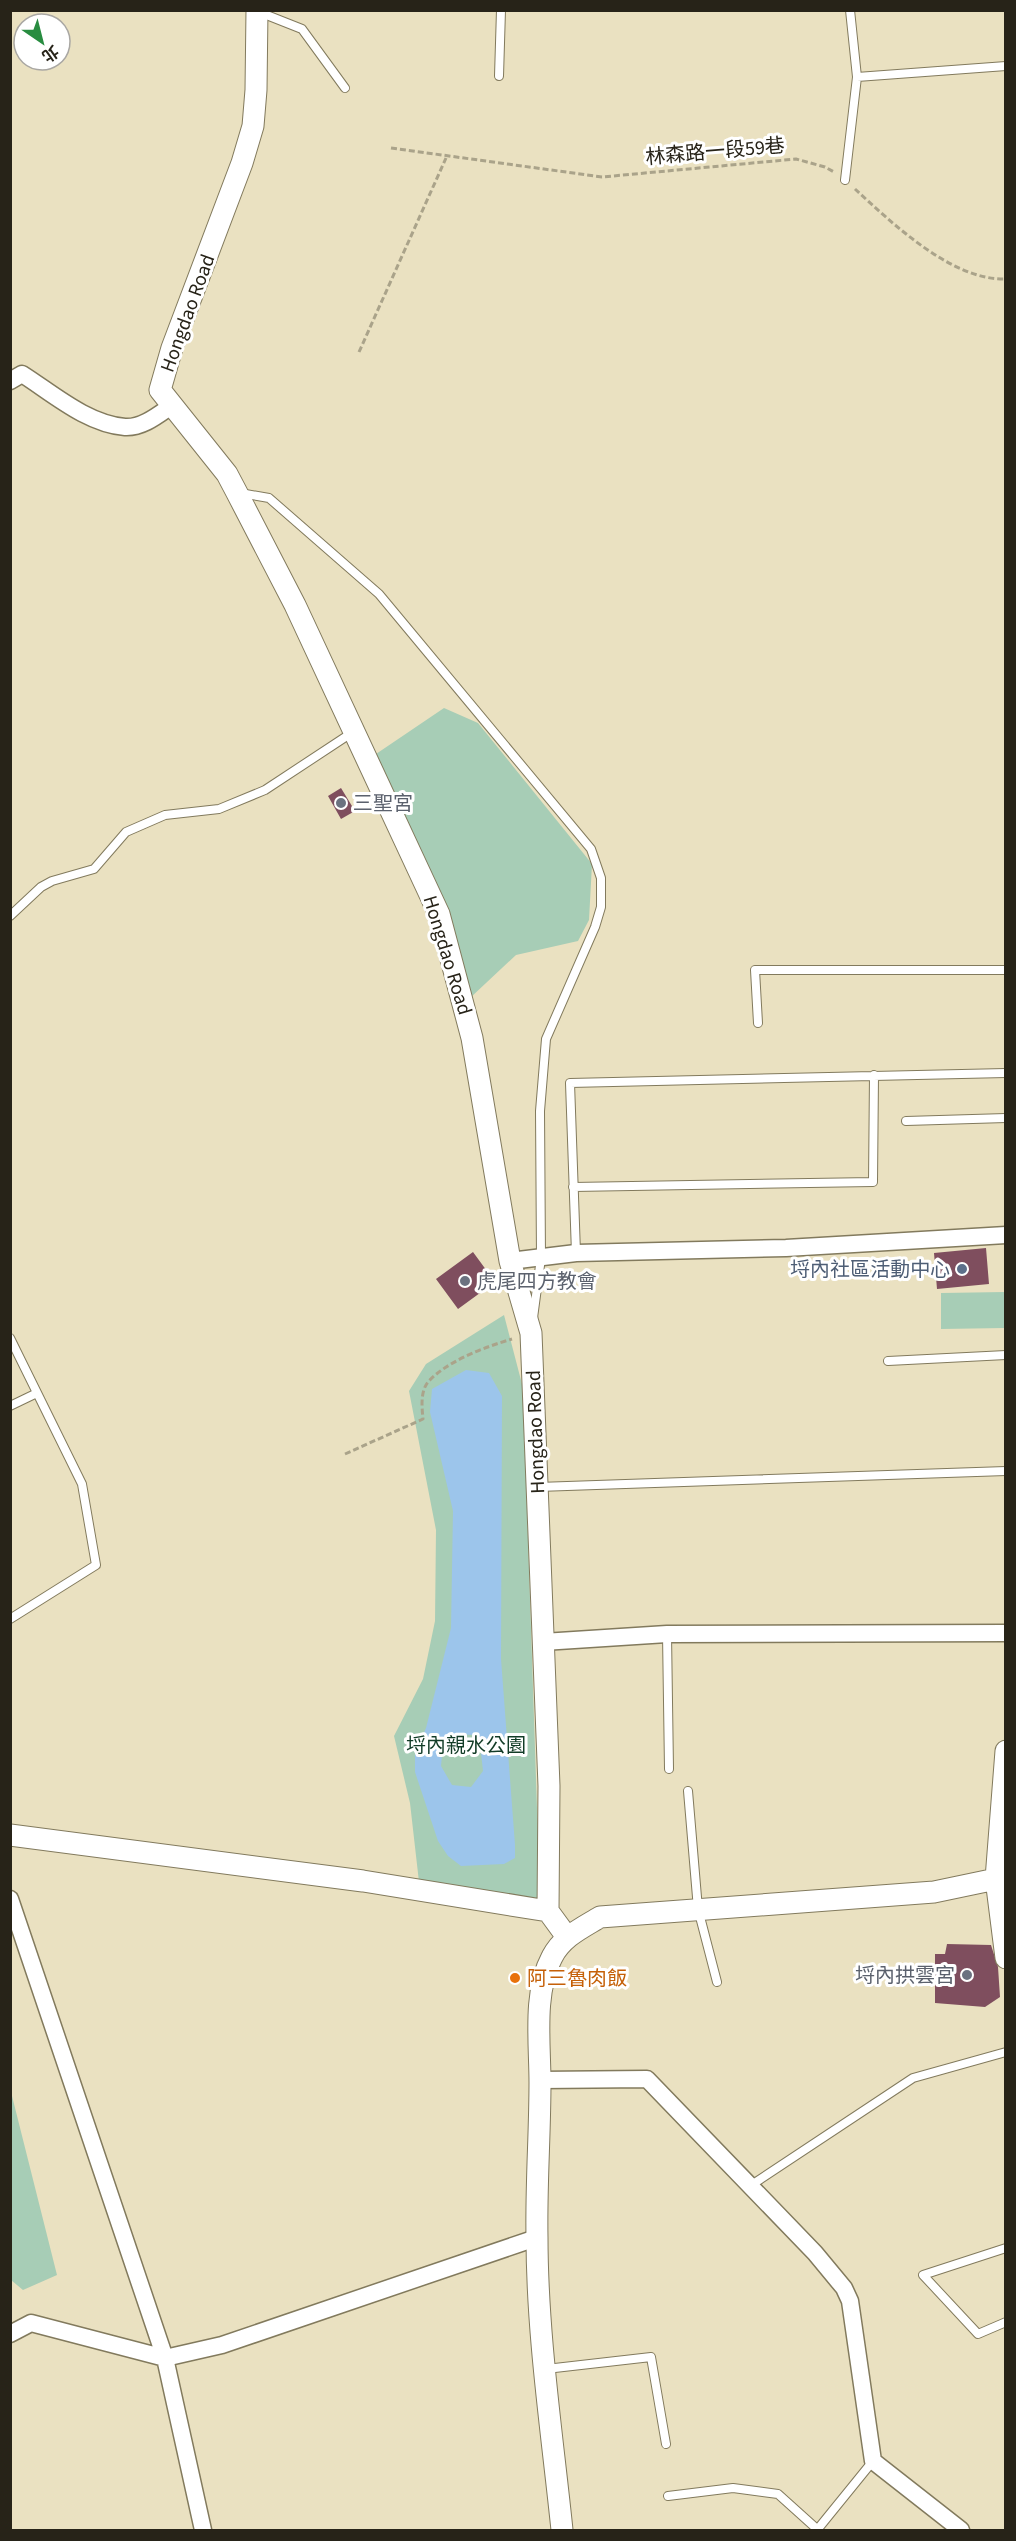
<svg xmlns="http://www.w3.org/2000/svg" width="1016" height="2541" viewBox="0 0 1016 2541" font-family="'Source Sans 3','Noto Sans TC',sans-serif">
	<rect width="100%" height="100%" fill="#eae1c1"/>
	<path fill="#a7cdb6" d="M 444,708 L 478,723 L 592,864 L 589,920 L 578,941 L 516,955 L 470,998 L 448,913 L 376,754 Z
		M 1005,1292 L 1005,1328 L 941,1329 L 941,1293 Z
		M 504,1315 L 523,1388 L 540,1898 L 478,1896 L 419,1882 L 410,1803 L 394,1736 L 423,1679 L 435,1621 L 436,1530 L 409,1391 L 426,1364 Z
		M 10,2088 L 57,2275 L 23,2290 L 11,2280 Z"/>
	<path fill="#9cc5eb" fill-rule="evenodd" d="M 466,1370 L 489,1373 L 502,1396 L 501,1659 L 515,1845 L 515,1858 L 504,1864 L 461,1866 L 448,1856 L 438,1841 L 415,1772 L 415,1753 L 426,1728 L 451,1628 L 453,1511 L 430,1412 L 432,1389 ZM 457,1734 L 473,1735 L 481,1753 L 483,1771 L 471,1787 L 452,1785 L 441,1766 L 443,1744 Z"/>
	<path fill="#7f4e5e" d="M 341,788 L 355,811 L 341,819 L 328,796 Z
		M 986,1248 L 989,1284 L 937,1289 L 934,1253 Z
		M 473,1252 L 495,1282 L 458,1309 L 436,1279 Z
		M 947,1944 L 991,1945 L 998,1967 L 1000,1997 L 985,2007 L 935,2003 L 935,1954 L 945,1954 Z"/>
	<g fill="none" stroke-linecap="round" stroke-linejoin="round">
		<g stroke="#827a5d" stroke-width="10">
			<path id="service" d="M 850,10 L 857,77
				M 259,12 L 302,29 L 345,88
				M 499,76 L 501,10
				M 845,180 L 857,77 L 1006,66
				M 240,493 L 269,498 L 379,594 L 591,849 L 601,878 L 601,907 L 595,927 L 546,1039 L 540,1111 L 541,1258 L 533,1318
				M 10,916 L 41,887 L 52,881 L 94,869 L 126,832 L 165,815 L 219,809 L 265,790 L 353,732
				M 758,1023 L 755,970 L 1006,970
				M 906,1121 L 1006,1118
				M 573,1187 L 873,1182 L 874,1075
				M 576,1253 L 570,1083 L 1006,1073
				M 10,1338 L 82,1484 L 96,1565 L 10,1619
				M 888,1361 L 1006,1355
				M 10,1406 L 37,1393
				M 538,1487 L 1006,1471
				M 667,1634 L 669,1769
				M 688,1791 L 698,1909 L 717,1982
				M 750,2186 L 913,2078 L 1006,2052
				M 1006,2248 L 923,2275 L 978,2334 L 1006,2322
				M 546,2369 L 651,2357 L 666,2444
				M 668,2496 L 733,2488 L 778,2494 L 818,2530
				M 817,2530 L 873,2461"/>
		</g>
		<g stroke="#827a5d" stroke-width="19">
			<path id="minor" d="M 10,381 L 22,374 C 52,393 87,424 125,427 C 142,428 158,415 171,406
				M 510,1261 L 576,1253 L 786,1248 L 1006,1235
				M 543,1642 L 667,1634 L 1006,1633
				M 10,1899 L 165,2358 L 222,2345 L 536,2238
				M 540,2080 L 647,2079 L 815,2253 L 844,2288 L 850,2301 L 873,2461 L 961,2530
				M 10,2334 L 31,2323 L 165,2358 L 203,2530"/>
		</g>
		<g stroke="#827a5d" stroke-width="23">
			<path id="tertiary" d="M 257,10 L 256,90 L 253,126 L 242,163 L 172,348 L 160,390 L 227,474 L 237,493 L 295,605 L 439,914 L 472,1038 L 510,1261 L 531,1333 L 549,1786 L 548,1911 L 567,1937
				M 1006,1751 L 996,1879 L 1006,1958
				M 10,1835 L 363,1881 L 548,1911
				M 562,2530 C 552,2433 537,2334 537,2237 C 536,2185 540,2134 540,2082 C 540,2044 533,1992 552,1957 C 562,1937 582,1928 600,1917 L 934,1892 L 996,1879"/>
		</g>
		<path stroke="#aaa38a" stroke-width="3" stroke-dasharray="6 3" stroke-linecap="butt" d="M 391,148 L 602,177 L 796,159 L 825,167 L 834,172
			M 855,189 C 892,223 952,281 1006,279
			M 359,352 L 446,158
			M 345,1454 L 423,1419 C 422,1408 420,1392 428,1382 C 447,1361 485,1347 512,1339"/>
		<use href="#service" stroke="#fff" stroke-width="8"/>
		<use href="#minor" stroke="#fff" stroke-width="16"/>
		<use href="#tertiary" stroke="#fff" stroke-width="21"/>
	</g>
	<g fill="#6b7280" stroke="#fff" stroke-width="2">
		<circle cx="341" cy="803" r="6"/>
		<circle cx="465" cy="1281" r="6"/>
		<circle cx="967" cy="1975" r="6"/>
	</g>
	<circle fill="#5c6f8a" stroke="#fff" stroke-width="2" cx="962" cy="1269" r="6"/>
	<circle fill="#e8710a" stroke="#fff" stroke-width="2" cx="515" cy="1978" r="6"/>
	<g text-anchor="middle" stroke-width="6" stroke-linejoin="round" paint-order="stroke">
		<g font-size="20" fill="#272318" stroke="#fff">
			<text transform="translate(715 151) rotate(-5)" y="7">林森路一段59巷</text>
			<text transform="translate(187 313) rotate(-70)" y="7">Hongdao Road</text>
			<text transform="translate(448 955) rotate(73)" y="7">Hongdao Road</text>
			<text transform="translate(535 1432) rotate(-92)" y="7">Hongdao Road</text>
		</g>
		<g font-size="20" fill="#5b616d" stroke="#fff" text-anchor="start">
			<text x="353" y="810">三聖宮</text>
			<text x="477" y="1288">虎尾四方教會</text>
			<text x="955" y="1982" text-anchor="end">埒內拱雲宮</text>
		</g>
		<g font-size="20" fill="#4e5e75" stroke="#fff" text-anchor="end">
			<text x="950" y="1276">埒內社區活動中心</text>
		</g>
		<g font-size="20" fill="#123c27" stroke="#fff">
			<text x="466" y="1752">埒內親水公園</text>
		</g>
		<g font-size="20" fill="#c56008" stroke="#fff" text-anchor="start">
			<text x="527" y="1985">阿三魯肉飯</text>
		</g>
	</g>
	<rect width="1016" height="2541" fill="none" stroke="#272318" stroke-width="24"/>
	<g transform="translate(42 42) rotate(145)"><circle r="28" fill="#ffffff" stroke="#a9a7a3" stroke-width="1.5"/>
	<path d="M0-4.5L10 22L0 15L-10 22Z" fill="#288c40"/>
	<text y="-9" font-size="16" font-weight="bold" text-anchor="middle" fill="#272318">北</text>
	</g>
</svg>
